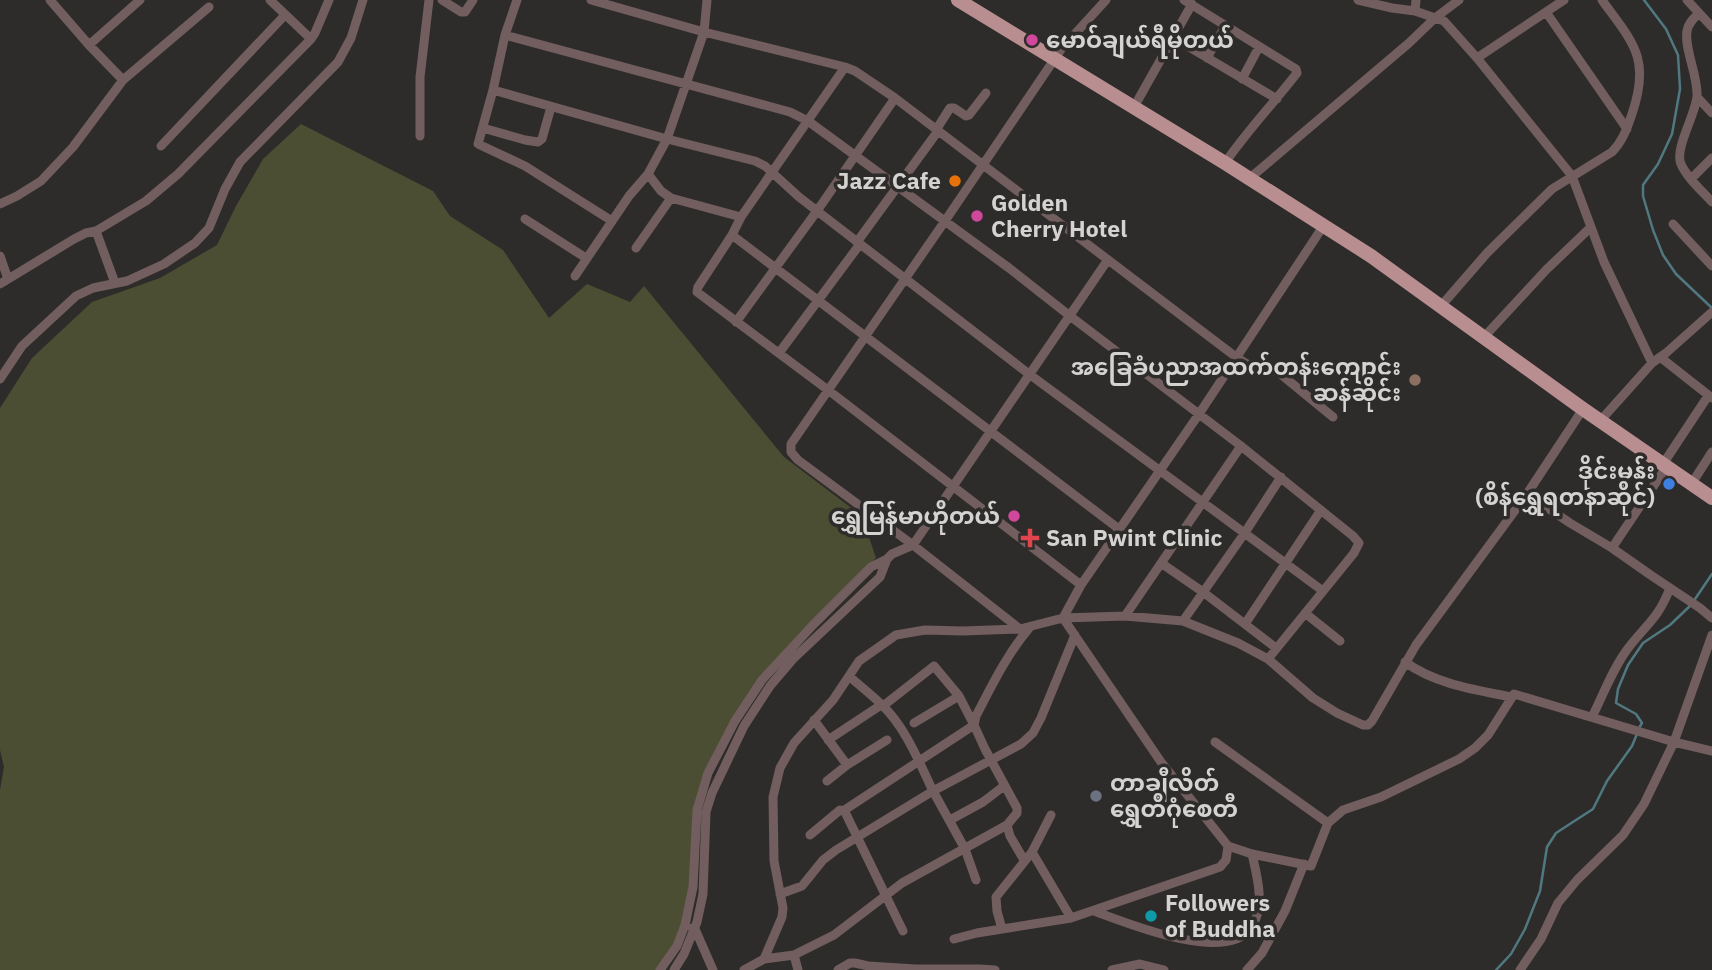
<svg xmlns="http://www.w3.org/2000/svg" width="1712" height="970" viewBox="0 0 1712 970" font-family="'IBM Plex Sans','Noto Sans Myanmar',sans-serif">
	<rect width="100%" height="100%" fill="#2e2c2a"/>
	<path fill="#4b4e32" d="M 301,124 L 433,191 L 450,216 L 503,250 L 549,318 L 587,284 L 630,302 L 644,286 L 784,457 L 862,516 L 876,558 L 826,608 L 774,666 L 706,776 L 696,858 L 681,936 L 661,970 L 0,970 L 0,790 L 4,767 L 0,750 L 0,408 L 32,358 L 92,302 L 160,278 L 217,245 L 236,206 L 263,159 Z"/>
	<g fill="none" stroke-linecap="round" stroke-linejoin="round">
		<path stroke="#507880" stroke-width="2.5" d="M 1644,0 L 1666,29 L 1678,55 L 1680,89 L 1672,134 L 1658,164 L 1643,185 L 1643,196 L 1653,230 L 1663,255 L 1676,274 L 1712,308
			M 1639,728 L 1642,723 L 1636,714 L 1616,703 L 1618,689 L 1628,665 L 1643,643 L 1670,625 L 1691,605 L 1712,574
			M 1496,970 L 1511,954 L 1525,929 L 1540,891 L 1547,847 L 1556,833 L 1593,809 L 1607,781 L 1632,746 L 1637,734"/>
		<path stroke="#735e5f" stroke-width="9" d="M 50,0 L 89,45 L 123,80
			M 270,0 L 311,39
			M 442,0 L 461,12 L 465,12 L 473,0
			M 517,0 L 505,35 L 493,90 L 478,144 L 525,166 L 612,221
			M 591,0 L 704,32 L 845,67 L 855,71 L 895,98 L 1236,357 L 1252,367 L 1278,372 L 1333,417
			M 1106,0 L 1062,48 L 945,221 L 791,444 L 791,452 L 798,460 L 913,545 L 1020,629 L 1063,618 L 1125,616 L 1183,621 L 1238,643 L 1268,659 L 1313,698 L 1337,713 L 1363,725 L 1368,725 L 1372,721 L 1416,645 L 1527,494 L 1583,409
			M 1184,0 L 1296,69 L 1297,73 C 1273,104 1247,131 1225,163
			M 1358,0 L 1392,8 L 1415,11 L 1444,21 L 1477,58 L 1572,176 L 1604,262 L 1652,363
			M 1687,0 L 1712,27
			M 1415,11 L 1416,0
			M 1546,12 L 1627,129
			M 1699,13 C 1694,18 1688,23 1687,31 C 1684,49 1698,75 1697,96 C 1696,114 1674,149 1681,164 C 1687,178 1702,191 1712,202
			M 505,35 L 790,112 L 808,121 L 1009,268 L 1070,316 L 1241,446 L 1353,536 L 1359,543 L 1354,553 L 1268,659
			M 1172,37 L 1277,99
			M 89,45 L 140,0
			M 1207,58 L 1225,26
			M 1477,58 L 1564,0
			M 845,67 L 741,217 L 732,235 L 698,287 L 697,292 L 828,390 L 1081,585
			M 1242,79 L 1259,47
			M 493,90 L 667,139 L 755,161 L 765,166 L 799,197 L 1029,374 L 1323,591
			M 1697,97 L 1712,113
			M 1134,107 L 1192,4
			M 483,128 L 525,140 L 538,142 L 542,139 L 551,107
			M 936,130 L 950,108 L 954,108 L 966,116 L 969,115 L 986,93
			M 420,136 L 420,77 L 429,0
			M 161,146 L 285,15
			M 648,174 L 661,191 L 671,198 L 741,217
			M 1250,178 L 1409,43 L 1435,18 L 1459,0
			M 1691,179 L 1712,158
			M 0,204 L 17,196 L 41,181 L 73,147 L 123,80 L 209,7
			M 525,219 L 586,258
			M 1673,224 L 1712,266
			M 96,231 L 146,201 L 178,174 L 311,39 L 315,33 L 329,0
			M 732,235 L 1119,529
			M 857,242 L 938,131
			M 636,248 L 671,198
			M 0,256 L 8,279
			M 575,276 L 629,196 L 648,174 L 667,139 L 704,32 L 707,0
			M 0,284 L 74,239 L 86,233 L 96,231 L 115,283
			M 1441,306 L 1487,253 L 1552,189 L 1612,152 C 1623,141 1627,128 1632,114 C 1651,58 1633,43 1602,0
			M 736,322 L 817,211 L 895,98
			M 1484,337 L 1546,270 L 1591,227
			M 779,353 L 860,244
			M 1660,357 L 1712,398
			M 0,379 L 22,346 L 76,296 L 93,288 L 127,281 L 164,264 L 195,243 L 209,228 L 225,189 L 240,162 L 338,62 L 351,38 L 363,0
			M 1600,421 L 1652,363 L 1666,353 L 1712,312
			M 1663,464 L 1708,396
			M 1692,483 L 1712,452
			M 1527,494 L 1570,523 L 1612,548 L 1652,576 L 1700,608 L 1712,618
			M 1612,548 L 1667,466
			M 1161,563 L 1203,592 L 1276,648
			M 1305,613 L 1340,641
			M 1125,616 L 1241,446
			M 1063,618 L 1081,585 L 1199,414 L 1324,225
			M 1063,618 L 1161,762 L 1228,846
			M 1183,621 L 1244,534 L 1281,477
			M 1245,624 L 1321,510
			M 1405,662 C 1435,684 1476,690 1512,697
			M 849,676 C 860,686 872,695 882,705 C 906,728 919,762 933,791 L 1021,744 L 1033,733 L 1041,718 L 1075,635
			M 1592,717 C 1603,695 1614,666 1629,647 C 1647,624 1659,617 1670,588
			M 814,720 L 847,765
			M 914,723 L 959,696
			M 828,740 L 881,705
			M 1215,742 L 1328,823
			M 827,781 L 847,765 L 887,740
			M 843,811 L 974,725 L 959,696 L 934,666 L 883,706
			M 1051,815 L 1032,852 L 996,897 L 997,911 L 1002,929 L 1071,918
			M 950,820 L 983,802 L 1004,786
			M 810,835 L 840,810 L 845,812 L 903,931
			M 1032,852 L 1071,918 L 1220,867 L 1226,860 L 1228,846 L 1252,854 L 1311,866 L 1328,823 L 1343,810 L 1381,797 L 1459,759 L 1475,748 L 1488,735 L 1514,694 L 1674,742 L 1712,635
			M 1024,860 L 1010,836 L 1007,825 L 1017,813 L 1017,808 L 985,749 L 974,725 L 976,716 C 992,685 1007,654 1030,627
			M 780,894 L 802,886 L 823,860 L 836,850 L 933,791 L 965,849 L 976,880
			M 1094,911 C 1127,923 1225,964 1251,928 C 1266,907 1257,876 1252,854
			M 692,928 L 695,929 L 713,970
			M 954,939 L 977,933 L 1002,929
			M 794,955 L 798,970
			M 764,959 L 782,917 L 783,908 L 774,861 L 773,797 L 780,768 L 794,743 L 833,700 L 859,661 L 896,635 L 925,630 L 963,631 L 1020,629
			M 979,969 L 995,970
			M 660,970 L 677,946 L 685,925 L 693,887 L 697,810 L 708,773 L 735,721 L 762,680 L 813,625 L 871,567 L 887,559 L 892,554 L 913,545 L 1107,261
			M 674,970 L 684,954 L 697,922 L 703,894 L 706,812 L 712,793 L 744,726 L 770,686 L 793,659 L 880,577 L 887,559
			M 744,970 L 764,959 L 794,955 L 834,935 L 902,883 L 1007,825
			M 838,970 L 850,963 L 855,963 L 868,966 L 915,969 L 979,969 L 980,970
			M 1112,970 L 1140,964 L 1164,970
			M 1247,970 L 1262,953 L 1285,911 L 1304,864
			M 1520,970 L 1541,939 L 1558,903 L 1577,880 L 1623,835 L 1644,804 L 1674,742 L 1712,751"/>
		<path stroke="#b98e90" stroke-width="14" d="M 958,0 L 1225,163 L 1371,256 L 1583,409 L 1712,498"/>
	</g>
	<g fill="#d1479c" stroke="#2e2c2a" stroke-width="2.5">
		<circle cx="1032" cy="40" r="7"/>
		<circle cx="977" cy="216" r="7"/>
		<circle cx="1014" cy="516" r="7"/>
	</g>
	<circle fill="#e8710a" stroke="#2e2c2a" stroke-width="2.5" cx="955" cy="181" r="7"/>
	<circle fill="#8d6e63" stroke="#2e2c2a" stroke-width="2.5" cx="1415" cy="380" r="7"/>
	<circle fill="#3f7fe0" stroke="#2e2c2a" stroke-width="2.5" cx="1669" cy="484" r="7"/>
	<path fill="#e0444e" stroke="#2e2c2a" stroke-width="2.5" d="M1026.5 527.5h7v7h7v7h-7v7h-7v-7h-7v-7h7z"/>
	<circle fill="#6b7280" stroke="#2e2c2a" stroke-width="2.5" cx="1096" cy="796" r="7"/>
	<circle fill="#0f9aa8" stroke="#2e2c2a" stroke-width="2.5" cx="1151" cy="916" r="7"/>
	<g text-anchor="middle" stroke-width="7" stroke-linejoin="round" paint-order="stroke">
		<g font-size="23" font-weight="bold" fill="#d4d3d1" stroke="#2e2c2a" text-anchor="start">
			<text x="1046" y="48">မောဝ်ချယ်ရီမိုတယ်</text>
			<text x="941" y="189" text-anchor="end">Jazz Cafe</text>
			<text x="991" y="211">Golden<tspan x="991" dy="26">Cherry Hotel</tspan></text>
			<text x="1401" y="375" text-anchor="end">အခြေခံပညာအထက်တန်းကျောင်း<tspan x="1401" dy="26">ဆန်ဆိုင်း</tspan></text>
			<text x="1655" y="479" text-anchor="end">ဒိုင်းမွန်း<tspan x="1655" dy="26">(စိန်ရွှေရတနာဆိုင်)</tspan></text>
			<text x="1000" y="524" text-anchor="end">ရွှေမြန်မာဟိုတယ်</text>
			<text x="1046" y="546">San Pwint Clinic</text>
			<text x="1110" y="791">တာချီလိတ်<tspan x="1110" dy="26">ရွှေတိဂုံစေတီ</tspan></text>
			<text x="1165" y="911">Followers<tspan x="1165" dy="26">of Buddha</tspan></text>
		</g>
	</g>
</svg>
